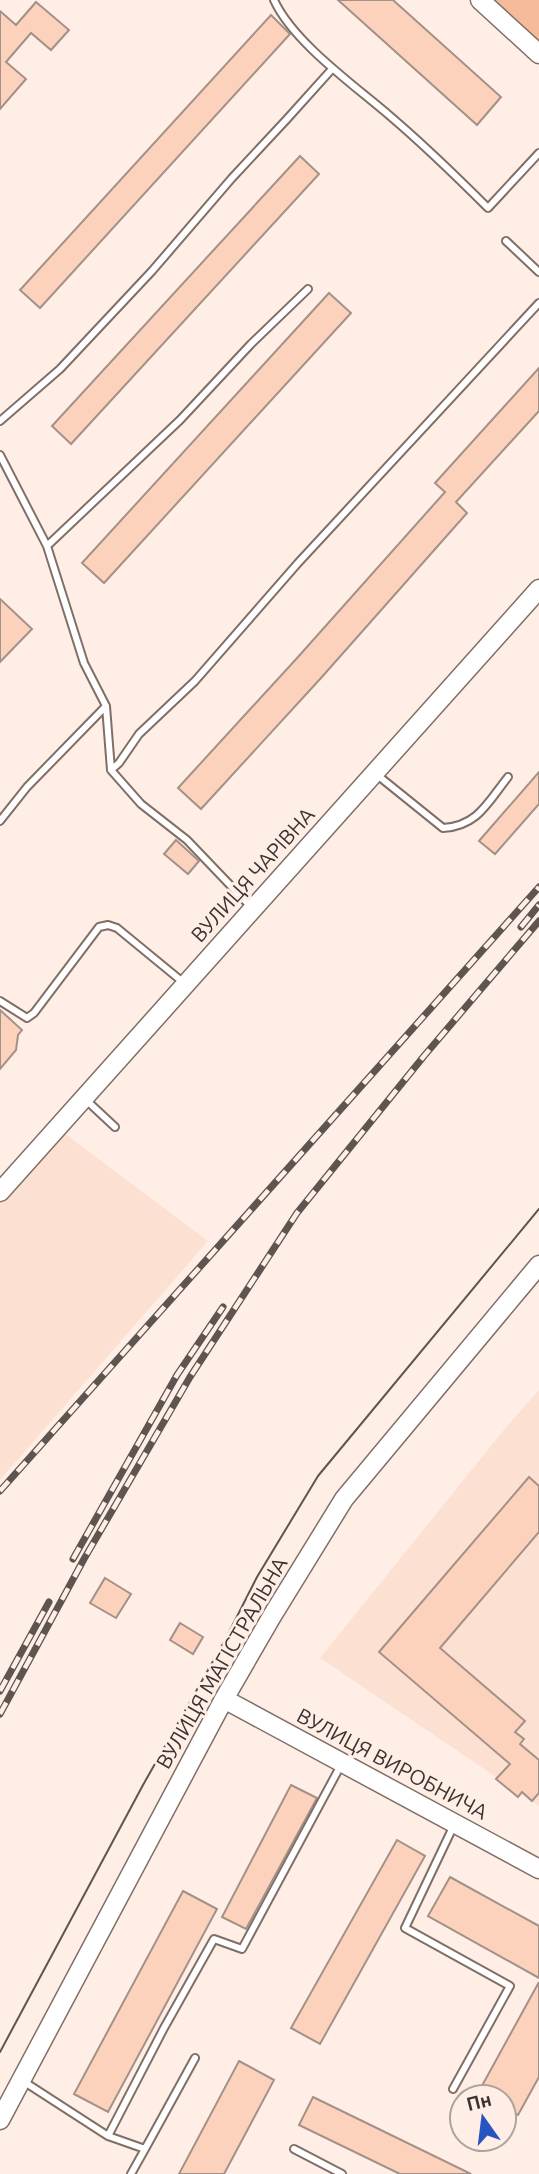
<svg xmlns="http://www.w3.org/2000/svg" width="539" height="2174" viewBox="0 0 539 2174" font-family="Ubuntu,sans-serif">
	<rect width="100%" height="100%" fill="#feeee5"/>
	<path fill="#fce1d3" d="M 64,1133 L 208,1241 L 0,1480 L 0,1204 Z
		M 539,1390 L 539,1806 L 320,1658 L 507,1426 Z"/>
	<path fill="#f6bb9b" d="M 491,0 L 539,0 L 539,43 Z"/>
	<path fill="#fcd2bc" stroke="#a39187" stroke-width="2" d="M 338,0 L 393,0 L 501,97 L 477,125 Z
		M 36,2 L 69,30 L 51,50 L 31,33 L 6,62 L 26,79 L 0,109 L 0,11 L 16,25 Z
		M 271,15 L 290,34 L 40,308 L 20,290 Z
		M 300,156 L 319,174 L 71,444 L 52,426 Z
		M 329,293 L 351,313 L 104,583 L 82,563 Z
		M 539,368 L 539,411 L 456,502 L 467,513 L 321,678 L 201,809 L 178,788 L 298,657 L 445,492 L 435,483 Z
		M 0,599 L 32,629 L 0,662 Z
		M 539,772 L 539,804 L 495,854 L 479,841 Z
		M 176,840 L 199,861 L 188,874 L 164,854 Z
		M 0,1010 L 22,1030 L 18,1035 L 16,1050 L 0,1069 Z
		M 529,1477 L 539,1486 L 539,1532 L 440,1648 L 525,1721 L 515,1732 L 524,1739 L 520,1744 L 539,1760 L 539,1793 L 532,1801 L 522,1792 L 518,1797 L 496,1779 L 510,1764 L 379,1652 Z
		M 105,1578 L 131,1594 L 116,1618 L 90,1603 Z
		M 180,1623 L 203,1637 L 193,1654 L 170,1640 Z
		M 291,1785 L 317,1798 L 246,1929 L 222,1917 Z
		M 397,1840 L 425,1856 L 320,2044 L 291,2028 Z
		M 450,1877 L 539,1926 L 539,1978 L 428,1916 Z
		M 183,1891 L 217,1909 L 108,2112 L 74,2094 Z
		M 539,1982 L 539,2077 L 518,2115 L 504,2108 L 504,2097 L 484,2097 L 478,2093 Z
		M 239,2061 L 274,2080 L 224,2174 L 179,2174 Z
		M 313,2097 L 471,2174 L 400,2174 L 299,2125 Z"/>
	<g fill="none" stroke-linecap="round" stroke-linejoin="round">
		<g stroke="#806f66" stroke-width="10">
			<path id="lane" d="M 274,0 C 293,42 354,85 390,116 C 424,145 456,176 488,208 L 539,153
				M 506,241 L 539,272
				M 0,421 L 60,369 L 152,271 L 232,178 L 287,119 L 332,69
				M 0,455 L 47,546
				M 106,706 L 84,663 L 47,546 L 180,420 L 251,344 L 308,289
				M 111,770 L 119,763 L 139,734 L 195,681 L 298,563 L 539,303
				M 376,774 L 443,828 C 478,826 488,802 508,777
				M 0,821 L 27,787 L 106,706 L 111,770 L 141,804 L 187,840 L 252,908
				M 0,1001 L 27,1018 L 34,1013 L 99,927 L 108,925 L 117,928 L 184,983
				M 85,1099 L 115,1127
				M 23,2081 L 108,2136 L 164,2028 L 214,1939 L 242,1949 L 341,1765
				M 453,2089 L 510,1986 L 405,1928 L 454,1825
				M 108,2136 L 145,2149 L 131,2174
				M 145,2149 L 195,2058
				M 294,2149 L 342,2174"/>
		</g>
		<g stroke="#806f66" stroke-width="21">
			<path id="secondary" d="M 480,0 L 539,54
				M 0,1192 L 539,589
				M 224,1699 L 539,1869
				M 0,2120 L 224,1699 L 272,1616 L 344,1499 L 539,1265"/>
		</g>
		<use href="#lane" stroke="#fff" stroke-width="6"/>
		<use href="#secondary" stroke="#fff" stroke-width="18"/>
		<path stroke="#5e5550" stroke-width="2" d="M 0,2052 L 143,1785 L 225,1640 L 257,1577 L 318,1476 L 539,1209"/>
		<g stroke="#5e5550" stroke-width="7">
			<path id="rail" d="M 521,927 L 539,905
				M 0,1491 L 539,887
				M 73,1559 L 177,1375 L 223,1307
				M 0,1691 L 49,1602
				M 0,1714 L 84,1559 L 190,1377 L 297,1213 L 424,1056 L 539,921"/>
		</g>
		<use href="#rail" stroke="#feeee5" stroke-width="4.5" stroke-dasharray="13" stroke-linecap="butt"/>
	</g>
	<g text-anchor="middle" stroke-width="6" stroke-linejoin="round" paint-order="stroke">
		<g font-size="21" fill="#3b332f" stroke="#feeee5">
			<text transform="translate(253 875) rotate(-48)" y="7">ВУЛИЦЯ ЧАРІВНА</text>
			<text transform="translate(222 1663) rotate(-60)" y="7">ВУЛИЦЯ МАГІСТРАЛЬНА</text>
			<text transform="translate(392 1764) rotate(28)" y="7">ВУЛИЦЯ ВИРОБНИЧА</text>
		</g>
	</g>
	<g transform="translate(483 2118) rotate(346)"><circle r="33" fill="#feeee5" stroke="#b0a39c" stroke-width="2"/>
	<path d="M0-5L12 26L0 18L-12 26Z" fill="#2854c2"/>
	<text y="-10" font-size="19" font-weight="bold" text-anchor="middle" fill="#3b332f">Пн</text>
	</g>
</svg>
